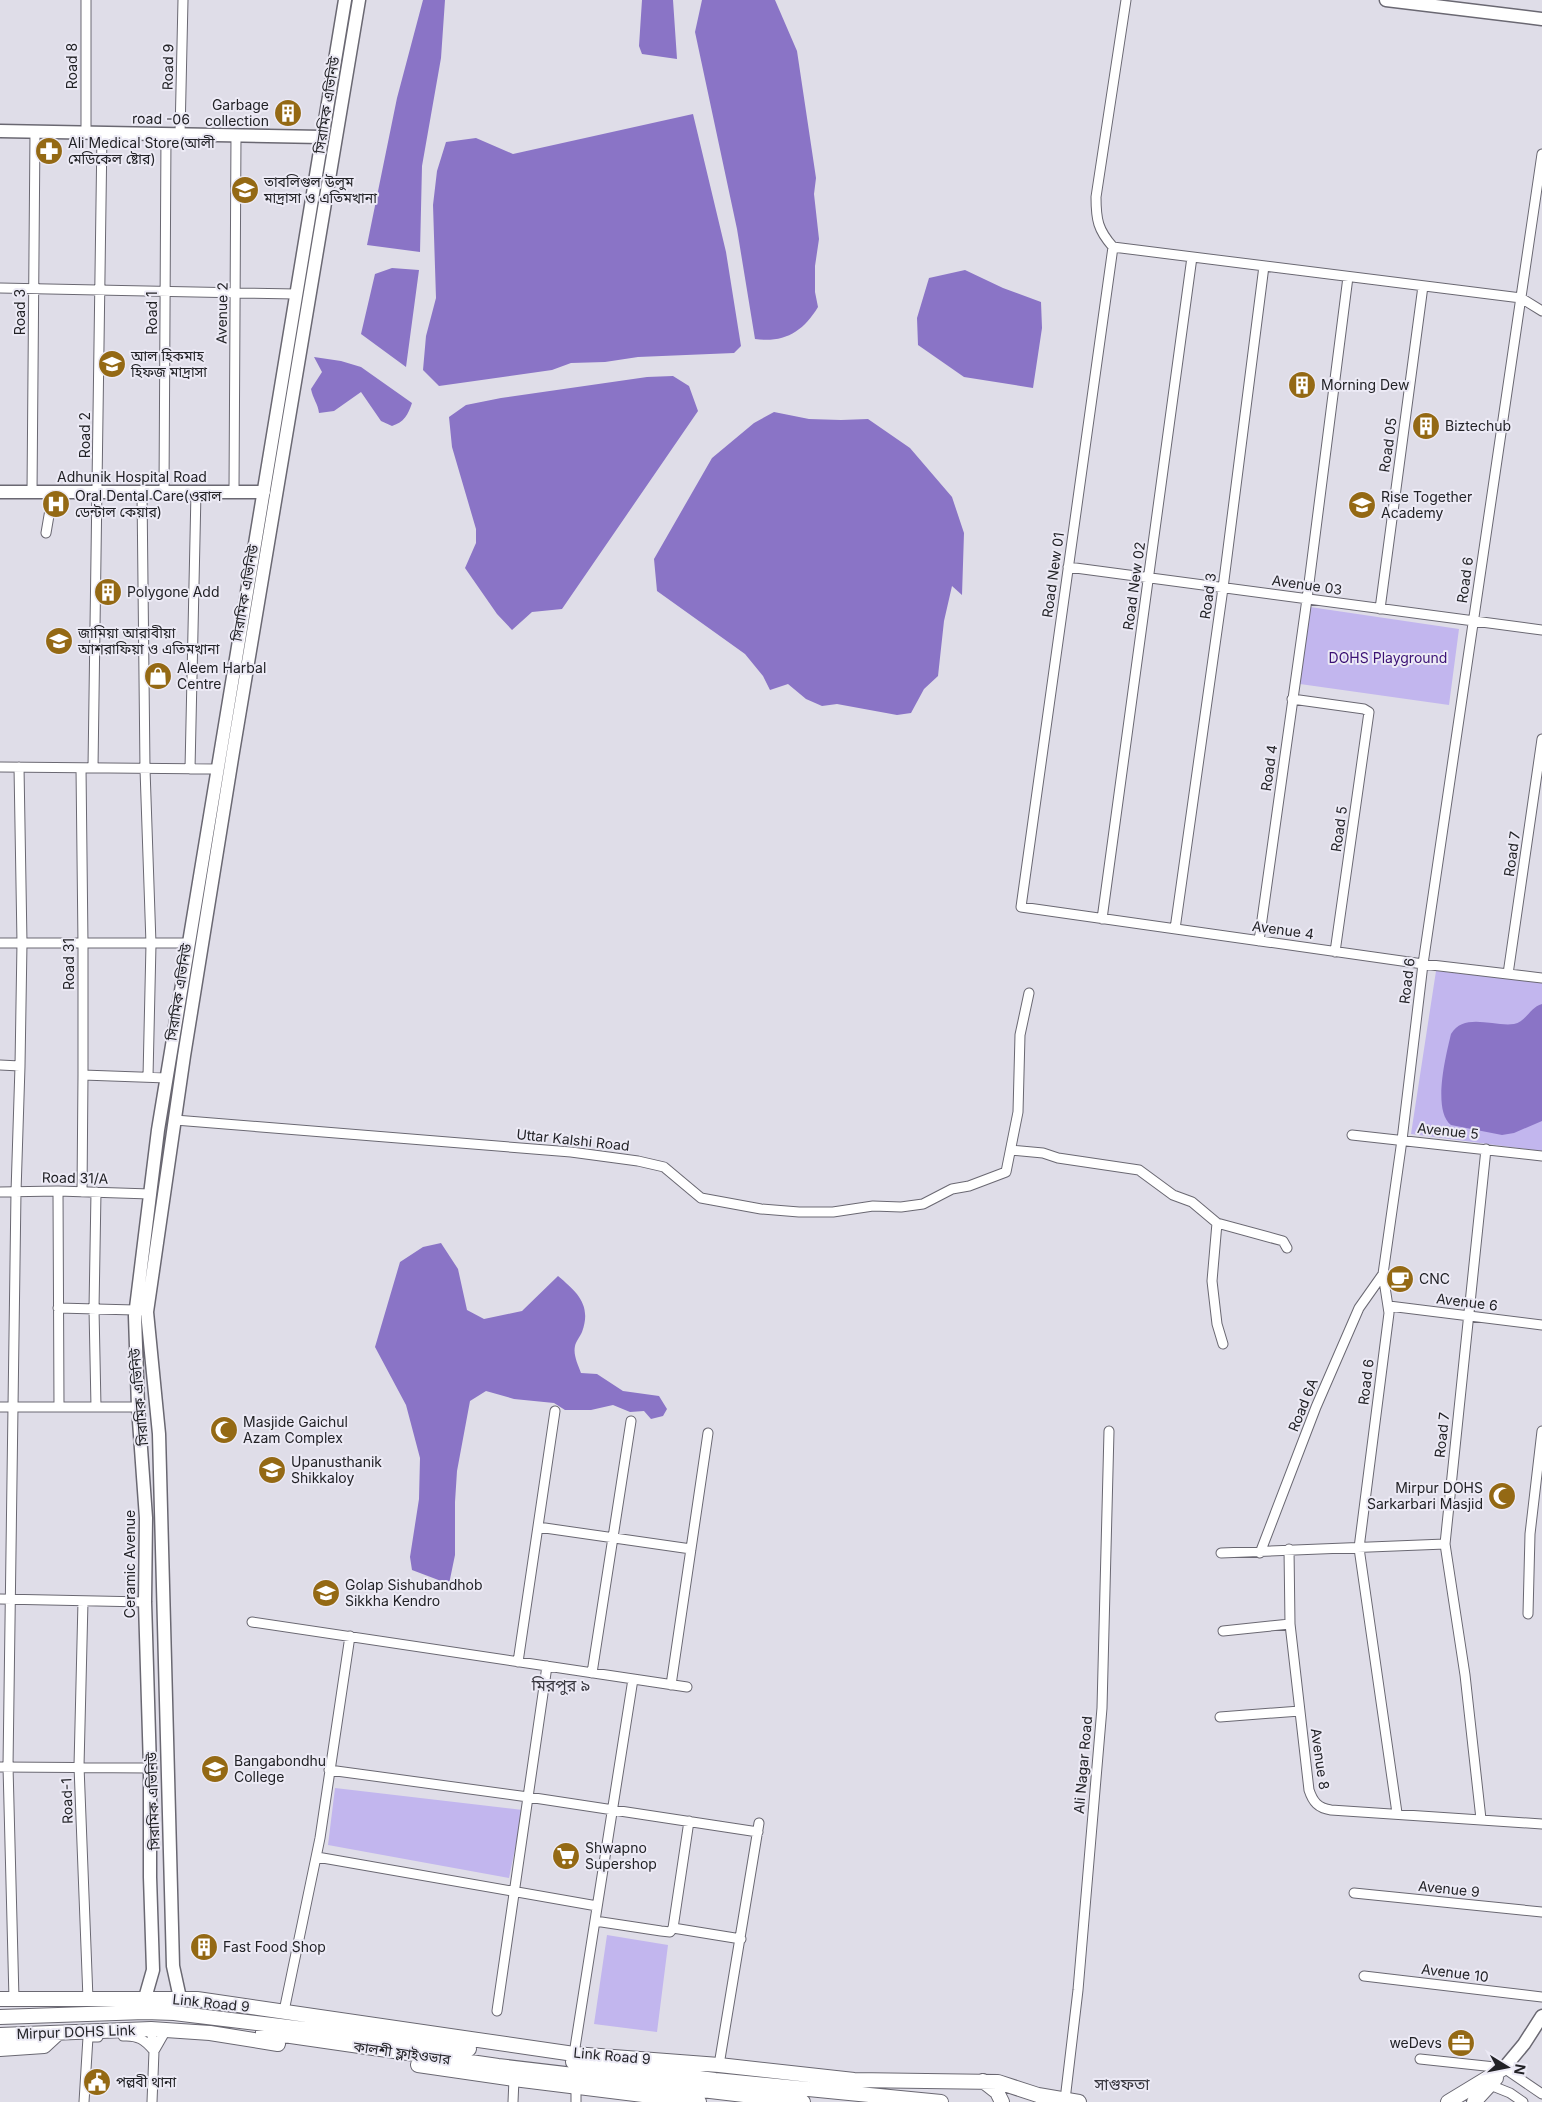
<svg xmlns="http://www.w3.org/2000/svg" width="1542" height="2102" viewBox="0 0 1542 2102" font-family="Inter,'Noto Sans Bengali',sans-serif">
	<rect width="100%" height="100%" fill="#dfdde8"/>
	<path fill="#c2b6ee" d="M 1310,607 L 1459,629 L 1449,705 L 1300,684 Z
		M 1436,971 L 1542,982 L 1542,1151 L 1411,1134 Z
		M 335,1788 L 523,1810 L 509,1878 L 328,1845 Z
		M 607,1935 L 668,1945 L 657,2032 L 594,2024 Z"/>
	<path fill="#8a74c6" d="M 423,0 L 445,0 L 441,58 L 422,166 L 420,252 L 367,245 L 397,98 Z
		M 642,0 L 673,0 L 677,59 L 642,54 L 639,46 Z
		M 702,0 L 775,0 L 797,51 L 816,178 L 814,194 L 819,239 L 815,266 L 815,292 L 818,307 C 803,332 784,343 755,339 L 737,229 L 695,32 Z
		M 693,114 L 726,252 L 741,346 L 734,353 L 638,357 L 605,362 L 571,363 L 552,370 L 439,386 L 423,370 L 426,336 L 436,298 L 433,205 L 437,171 L 446,142 L 476,138 L 513,154 Z
		M 392,268 L 419,270 L 406,367 L 361,334 L 375,274 Z
		M 965,270 L 1003,288 L 1041,302 L 1042,328 L 1033,388 L 964,377 L 918,345 L 917,318 L 929,278 Z
		M 314,357 L 341,361 L 361,367 L 412,403 C 408,415 404,422 392,426 L 381,421 L 361,392 L 334,411 L 319,413 C 318,404 313,399 311,389 L 322,372 Z
		M 673,376 L 689,386 L 698,411 L 562,609 L 532,612 L 512,630 L 497,614 L 465,568 L 476,543 L 476,529 L 452,447 L 449,417 L 466,405 L 501,398 L 647,377 Z
		M 774,412 L 809,419 L 841,420 L 868,419 L 910,448 L 952,497 L 964,533 L 962,595 L 952,586 L 944,621 L 938,676 L 924,689 L 911,713 L 897,715 L 837,704 L 822,706 L 806,699 L 788,684 L 770,690 L 763,676 L 745,654 L 657,591 L 654,559 L 712,458 L 754,423 Z
		M 1542,1004 L 1542,1121 L 1514,1133 L 1502,1135 L 1451,1125 C 1432,1110 1446,1055 1451,1034 C 1464,1012 1494,1027 1514,1024 C 1526,1022 1530,1007 1542,1004 Z
		M 441,1243 L 458,1269 L 467,1310 L 484,1319 L 522,1311 L 558,1276 C 577,1292 592,1305 582,1332 C 580,1337 576,1341 575,1346 C 573,1355 578,1365 581,1373 L 597,1374 L 623,1391 L 659,1396 L 667,1409 L 663,1416 L 651,1419 L 644,1411 L 630,1412 L 613,1405 L 591,1410 L 565,1410 L 554,1403 L 514,1399 L 486,1391 L 470,1401 L 457,1471 L 455,1502 L 455,1555 L 449,1584 L 412,1570 L 410,1557 L 419,1499 L 420,1458 L 406,1405 L 375,1347 L 400,1262 L 423,1247 Z"/>
	<g fill="none" stroke-linecap="round" stroke-linejoin="round">
		<g stroke="#6a6872" stroke-width="11">
			<path id="street" d="M 1126,0 L 1096,197 C 1096,220 1098,230 1113,247 L 1521,298 L 1542,311
				M 86,133 L 86,0
				M 180,134 L 183,0
				M 1113,247 L 1021,907 L 1423,964 L 1542,978
				M 0,288 L 296,294
				M 234,491 L 236,135
				M 32,492 L 35,132
				M 142,492 L 145,769 L 151,944 L 148,1077
				M 164,492 L 166,134
				M 46,533 L 53,492
				M 1068,567 L 1542,630
				M 1380,609 L 1423,286
				M 1292,699 L 1364,709 L 1369,712 L 1335,952
				M 0,767 L 218,769
				M 81,768 L 83,944 L 83,1075 L 167,1078
				M 93,768 L 102,133
				M 190,769 L 196,492
				M 1102,919 L 1192,257
				M 1175,929 L 1223,588 L 1264,266
				M 1259,941 L 1307,599 L 1348,277
				M 0,943 L 189,943
				M 1508,974 L 1542,739
				M 0,1065 L 20,1066
				M 175,1120 L 571,1152 L 638,1161 L 664,1167 L 701,1198 L 761,1209 L 799,1212 L 833,1212 L 873,1206 L 901,1207 L 923,1204 L 952,1189 L 969,1186 L 1006,1172 L 1018,1112 L 1020,1035 L 1029,993
				M 1352,1135 L 1542,1156
				M 1011,1150 L 1043,1153 L 1058,1158 L 1139,1170 L 1173,1195 L 1192,1202 L 1217,1223 L 1212,1281 L 1217,1324 L 1223,1344
				M 58,1191 L 59,1406
				M 0,1192 L 58,1191 L 150,1194
				M 82,1192 L 83,1075
				M 96,1192 L 94,1309 L 96,1407
				M 1217,1223 L 1283,1241 L 1287,1248
				M 1389,1306 L 1542,1325
				M 58,1308 L 135,1310
				M 0,1407 L 138,1407
				M 538,1527 L 691,1549
				M 1289,1549 L 1290,1624 L 1309,1790 C 1313,1802 1318,1808 1331,1810 L 1542,1824
				M 1221,1553 L 1445,1544
				M 1260,1553 L 1316,1407 L 1359,1308 L 1383,1274
				M 0,1599 L 145,1602
				M 83,1601 L 79,1766 L 88,1999
				M 1528,1614 L 1530,1534 L 1542,1431
				M 252,1622 L 687,1687
				M 1223,1631 L 1290,1624
				M 518,1662 L 555,1411
				M 592,1673 L 631,1421
				M 671,1685 L 708,1433
				M 1220,1717 L 1300,1711
				M 0,1767 L 150,1768
				M 329,1770 L 528,1797 L 758,1832
				M 1397,1813 L 1359,1548 L 1389,1313 L 1383,1274 L 1402,1140 L 1423,964 L 1542,154
				M 1481,1819 L 1465,1675 L 1445,1544 L 1486,1149
				M 317,1857 L 597,1906
				M 1354,1893 L 1542,1912
				M 595,1921 L 661,1931 L 670,1932 L 673,1928 L 689,1821
				M 673,1928 L 741,1939
				M 1364,1976 L 1542,1997
				M 14,1999 L 8,1766 L 16,1192 L 20,1066 L 22,943 L 19,767
				M 284,2011 L 320,1838 L 350,1636
				M 497,2011 L 547,1666
				M 151,2029 L 154,2051 L 152,2102
				M 123,2036 C 138,2035 145,2040 154,2051 L 166,2030
				M 574,2054 L 633,1679
				M 1420,2059 L 1504,2068 L 1542,2094
				M 719,2065 L 759,1823
				M 1490,2085 L 1510,2093 L 1523,2102
				M 1065,2100 L 1078,1990 L 1102,1708 L 1109,1431
				M 84,2102 L 88,2037 L 98,2037
				M 513,2102 L 514,2079
				M 576,2102 L 576,2086"/>
		</g>
		<g stroke="#6a6872" stroke-width="15">
			<path id="secondary" d="M 1386,0 L 1542,19
				M 0,131 L 322,137
				M 0,492 L 264,492
				M 145,1998 L 153,1970 L 150,1877 L 150,1768 L 145,1602 L 146,1518 L 138,1407 L 135,1316 L 158,1130 L 345,0
				M 180,1998 L 173,1966 L 159,1434 L 147,1312 L 184,1056 L 233,752 L 359,0
				M 1504,2068 L 1524,2044 L 1542,2016"/>
		</g>
		<g stroke="#6a6872" stroke-width="16">
			<path id="primary" d="M 0,1999 L 197,1999 L 574,2054 L 719,2065 L 854,2080 L 998,2082 L 1038,2095 L 1079,2102
				M 0,2017 L 145,2012 L 174,2013 L 469,2049
				M 263,2032 L 498,2066 L 803,2102
				M 0,2035 L 151,2029 L 210,2033 L 278,2044
				M 0,2049 L 44,2046 L 57,2034
				M 573,2062 L 715,2080 L 941,2102
				M 418,2065 L 514,2079 L 699,2102
				M 983,2081 L 997,2092 L 1002,2102
				M 1448,2102 L 1504,2068
				M 1474,2102 L 1496,2078"/>
		</g>
		<use href="#street" stroke="#fff" stroke-width="9"/>
		<use href="#secondary" stroke="#fff" stroke-width="12"/>
		<use href="#primary" stroke="#fff" stroke-width="14"/>
	</g>
	<defs>
		<g id="building-disc" transform="scale(1.4375)"><circle r="9.5" fill="#946914" stroke="#eceaf5"/><path d="M-4-6H4V6H1V3H-1V6H-4ZM-2.5-4.3h1.7v1.8h-1.7ZM.8-4.3h1.7v1.8H.8ZM-2.5-1h1.7V.8h-1.7ZM.8-1h1.7V.8H.8Z" fill="#fff"/></g>
		<g id="pharmacy-disc" transform="scale(1.4375)"><circle r="9.5" fill="#946914" stroke="#eceaf5"/><path d="M-2-6h4v4h4v4h-4v4h-4v-4h-4v-4h4Z" fill="#fff"/></g>
		<g id="school-disc" transform="scale(1.4375)"><circle r="9.5" fill="#946914" stroke="#eceaf5"/><path d="M0-5L7-2L0 1L-7-2ZM-4 1L0 2.5L4 1V4Q0 6-4 4Z" fill="#fff"/></g>
		<g id="hospital-disc" transform="scale(1.4375)"><circle r="9.5" fill="#946914" stroke="#eceaf5"/><path d="M-5-5h3v3.5h4V-5h3V5h-3V1.5h-4V5h-3Z" fill="#fff"/></g>
		<g id="shop-disc" transform="scale(1.4375)"><circle r="9.5" fill="#946914" stroke="#eceaf5"/><path d="M-5-2.5h2.3a2.7 3.5 0 0 1 5.4 0H5L5.5 6h-11ZM-1.5-2.5h3a1.5 2.3 0 0 0-3 0Z" fill="#fff"/></g>
		<g id="cafe-disc" transform="scale(1.4375)"><circle r="9.5" fill="#946914" stroke="#eceaf5"/><path d="M-5.5-4.5H6V0H3Q3 3.5 0 3.5H-2.5Q-5.5 3.5-5.5 0ZM3-3.2v2h1.7v-2ZM-6 4.5H4V6H-6Z" fill="#fff"/></g>
		<g id="mosque-disc" transform="scale(1.4375)"><circle r="9.5" fill="#946914" stroke="#eceaf5"/><path d="M3.5-4.9A6 6 0 1 0 3.5 4.9A5 5 0 1 1 3.5-4.9Z" fill="#fff"/></g>
		<g id="university-disc" transform="scale(1.4375)"><circle r="9.5" fill="#946914" stroke="#eceaf5"/><path d="M0-5L7-2L0 1L-7-2ZM-4 1L0 2.5L4 1V4Q0 6-4 4Z" fill="#fff"/></g>
		<g id="supermarket-disc" transform="scale(1.4375)"><circle r="9.5" fill="#946914" stroke="#eceaf5"/><path d="M-6-5.5h2.5l.6 2H6L4.5 2H-2.5L-4.4-4H-6ZM-1.5 3.2a1.3 1.3 0 1 0 .1 0ZM3 3.2a1.3 1.3 0 1 0 .1 0Z" fill="#fff"/></g>
		<g id="office-disc" transform="scale(1.4375)"><circle r="9.5" fill="#946914" stroke="#eceaf5"/><path d="M-6-3h4V-5.5h4V-3h4V5H-6ZM-1-4.5V-3h2v-1.5ZM-6 0V1H6V0Z" fill="#fff"/></g>
		<g id="civic-disc" transform="scale(1.4375)"><circle r="9.5" fill="#946914" stroke="#eceaf5"/><path d="M-.6-6.5H3V-4.5H.6V-3L4-1V1h2V6H-6V1h2V-1L-.6-3ZM-1.2 2.5V6h2.4V2.5Z" fill="#fff"/></g>
	</defs>
	<g fill-rule="evenodd">
		<use href="#building-disc" x="288" y="113"/>
		<use href="#pharmacy-disc" x="49" y="151"/>
		<use href="#school-disc" x="245" y="190"/>
		<use href="#school-disc" x="112" y="364"/>
		<use href="#building-disc" x="1302" y="385"/>
		<use href="#building-disc" x="1426" y="426"/>
		<use href="#hospital-disc" x="56" y="504"/>
		<use href="#school-disc" x="1362" y="505"/>
		<use href="#building-disc" x="108" y="592"/>
		<use href="#school-disc" x="59" y="641"/>
		<use href="#shop-disc" x="158" y="676"/>
		<use href="#cafe-disc" x="1400" y="1279"/>
		<use href="#mosque-disc" x="224" y="1430"/>
		<use href="#school-disc" x="272" y="1470"/>
		<use href="#mosque-disc" x="1502" y="1496"/>
		<use href="#school-disc" x="326" y="1593"/>
		<use href="#university-disc" x="215" y="1769"/>
		<use href="#supermarket-disc" x="566" y="1856"/>
		<use href="#building-disc" x="204" y="1947"/>
		<use href="#office-disc" x="1461" y="2043"/>
		<use href="#civic-disc" x="97" y="2082"/>
	</g>
	<g text-anchor="middle" stroke-width="4" stroke-linejoin="round" paint-order="stroke">
		<g font-size="14" fill="#222226" stroke="#eceaf5">
			<text transform="translate(72 66) rotate(-90)" y="5">Road 8</text>
			<text transform="translate(168 67) rotate(-89)" y="5">Road 9</text>
			<text transform="translate(327 105) rotate(-81)" y="5">সিরামিক এভিনিউ</text>
			<text transform="translate(161 119) rotate(1)" y="5">road -06</text>
			<text transform="translate(20 312) rotate(-90)" y="5">Road 3</text>
			<text transform="translate(152 313) rotate(-90)" y="5">Road 1</text>
			<text transform="translate(222 313) rotate(-89)" y="5">Avenue 2</text>
			<text transform="translate(85 435) rotate(-90)" y="5">Road 2</text>
			<text transform="translate(1388 445) rotate(-82)" y="5">Road 05</text>
			<text x="132" y="482">Adhunik Hospital Road</text>
			<text transform="translate(1053 575) rotate(-82)" y="5">Road New 01</text>
			<text transform="translate(1465 580) rotate(-82)" y="5">Road 6</text>
			<text transform="translate(1307 585) rotate(8)" y="5">Avenue 03</text>
			<text transform="translate(1134 586) rotate(-82)" y="5">Road New 02</text>
			<text transform="translate(245 593) rotate(-80)" y="5">সিরামিক এভিনিউ</text>
			<text transform="translate(1208 596) rotate(-82)" y="5">Road 3</text>
			<text transform="translate(1269 768) rotate(-82)" y="5">Road 4</text>
			<text transform="translate(1339 829) rotate(-82)" y="5">Road 5</text>
			<text transform="translate(1512 854) rotate(-82)" y="5">Road 7</text>
			<text transform="translate(1283 930) rotate(8)" y="5">Avenue 4</text>
			<text transform="translate(69 964) rotate(-90)" y="5">Road 31</text>
			<text transform="translate(1407 981) rotate(-83)" y="5">Road 6</text>
			<text transform="translate(179 992) rotate(-81)" y="5">সিরামিক এভিনিউ</text>
			<text transform="translate(1448 1131) rotate(6)" y="5">Avenue 5</text>
			<text transform="translate(573 1140) rotate(6)" y="5">Uttar Kalshi Road</text>
			<text transform="translate(75 1178) rotate(1)" y="5">Road 31/A</text>
			<text transform="translate(1467 1302) rotate(7)" y="5">Avenue 6</text>
			<text transform="translate(1366 1382) rotate(-83)" y="5">Road 6</text>
			<text transform="translate(139 1397) rotate(-95)" y="5">সিরামিক এভিনিউ</text>
			<text transform="translate(1303 1405) rotate(-68)" y="5">Road 6A</text>
			<text transform="translate(1442 1435) rotate(-84)" y="5">Road 7</text>
			<text transform="translate(130 1564) rotate(-90)" y="5">Ceramic Avenue</text>
			<text transform="translate(1320 1759) rotate(82)" y="5">Avenue 8</text>
			<text transform="translate(1083 1765) rotate(-85)" y="5">Ali Nagar Road</text>
			<text transform="translate(67 1801) rotate(-92)" y="5">Road-1</text>
			<text transform="translate(153 1801) rotate(-92)" y="5">সিরামিক এভিনিউ</text>
			<text transform="translate(1449 1889) rotate(6)" y="5">Avenue 9</text>
			<text transform="translate(1455 1973) rotate(7)" y="5">Avenue 10</text>
			<text transform="translate(211 2003) rotate(6)" y="5">Link Road 9</text>
			<text transform="translate(76 2032) rotate(-2)" y="5">Mirpur DOHS Link</text>
			<text transform="translate(402 2053) rotate(8)" y="5">কালশী ফ্লাইওভার</text>
			<text transform="translate(612 2056) rotate(5)" y="5">Link Road 9</text>
		</g>
		<g font-size="14" fill="#222226" stroke="#eceaf5" text-anchor="start">
			<text x="269" y="110" text-anchor="end">Garbage<tspan x="269" dy="16">collection</tspan></text>
			<text x="68" y="148">Ali Medical Store(আলী<tspan x="68" dy="16">মেডিকেল ষ্টোর)</tspan></text>
			<text x="264" y="187">তাবলিগুল উলুম<tspan x="264" dy="16">মাদ্রাসা ও এতিমখানা</tspan></text>
			<text x="131" y="361">আল হিকমাহ<tspan x="131" dy="16">হিফজ মাদ্রাসা</tspan></text>
			<text x="1321" y="390">Morning Dew</text>
			<text x="1445" y="431">Biztechub</text>
			<text x="75" y="501">Oral Dental Care(ওরাল<tspan x="75" dy="16">ডেন্টাল কেয়ার)</tspan></text>
			<text x="1381" y="502">Rise Together<tspan x="1381" dy="16">Academy</tspan></text>
			<text x="127" y="597">Polygone Add</text>
			<text x="78" y="638">জামিয়া আরাবীয়া<tspan x="78" dy="16">আশরাফিয়া ও এতিমখানা</tspan></text>
			<text x="177" y="673">Aleem Harbal<tspan x="177" dy="16">Centre</tspan></text>
			<text x="1419" y="1284">CNC</text>
			<text x="243" y="1427">Masjide Gaichul<tspan x="243" dy="16">Azam Complex</tspan></text>
			<text x="291" y="1467">Upanusthanik<tspan x="291" dy="16">Shikkaloy</tspan></text>
			<text x="1483" y="1493" text-anchor="end">Mirpur DOHS<tspan x="1483" dy="16">Sarkarbari Masjid</tspan></text>
			<text x="345" y="1590">Golap Sishubandhob<tspan x="345" dy="16">Sikkha Kendro</tspan></text>
			<text x="234" y="1766">Bangabondhu<tspan x="234" dy="16">College</tspan></text>
			<text x="585" y="1853">Shwapno<tspan x="585" dy="16">Supershop</tspan></text>
			<text x="223" y="1952">Fast Food Shop</text>
			<text x="1442" y="2048" text-anchor="end">weDevs</text>
			<text x="116" y="2087">পল্লবী থানা</text>
		</g>
		<g font-size="14" fill="#3b1175" stroke="#eceaf5">
			<text x="1388" y="663">DOHS Playground</text>
		</g>
		<g font-size="16" fill="#3a3941" stroke="#eceaf5">
			<text x="561" y="1691">মিরপুর ৯</text>
			<text x="1122" y="2090">সাগুফতা</text>
		</g>
	</g>
	<g transform="translate(1507 2067) rotate(100)" stroke="#eceaf5" stroke-width="4" paint-order="stroke">
	<path d="M0-4L9 19L0 12L-9 19Z" fill="#222226"/>
	<text y="-8" font-size="14" font-weight="bold" text-anchor="middle" fill="#222226">N</text>
	</g>
</svg>
